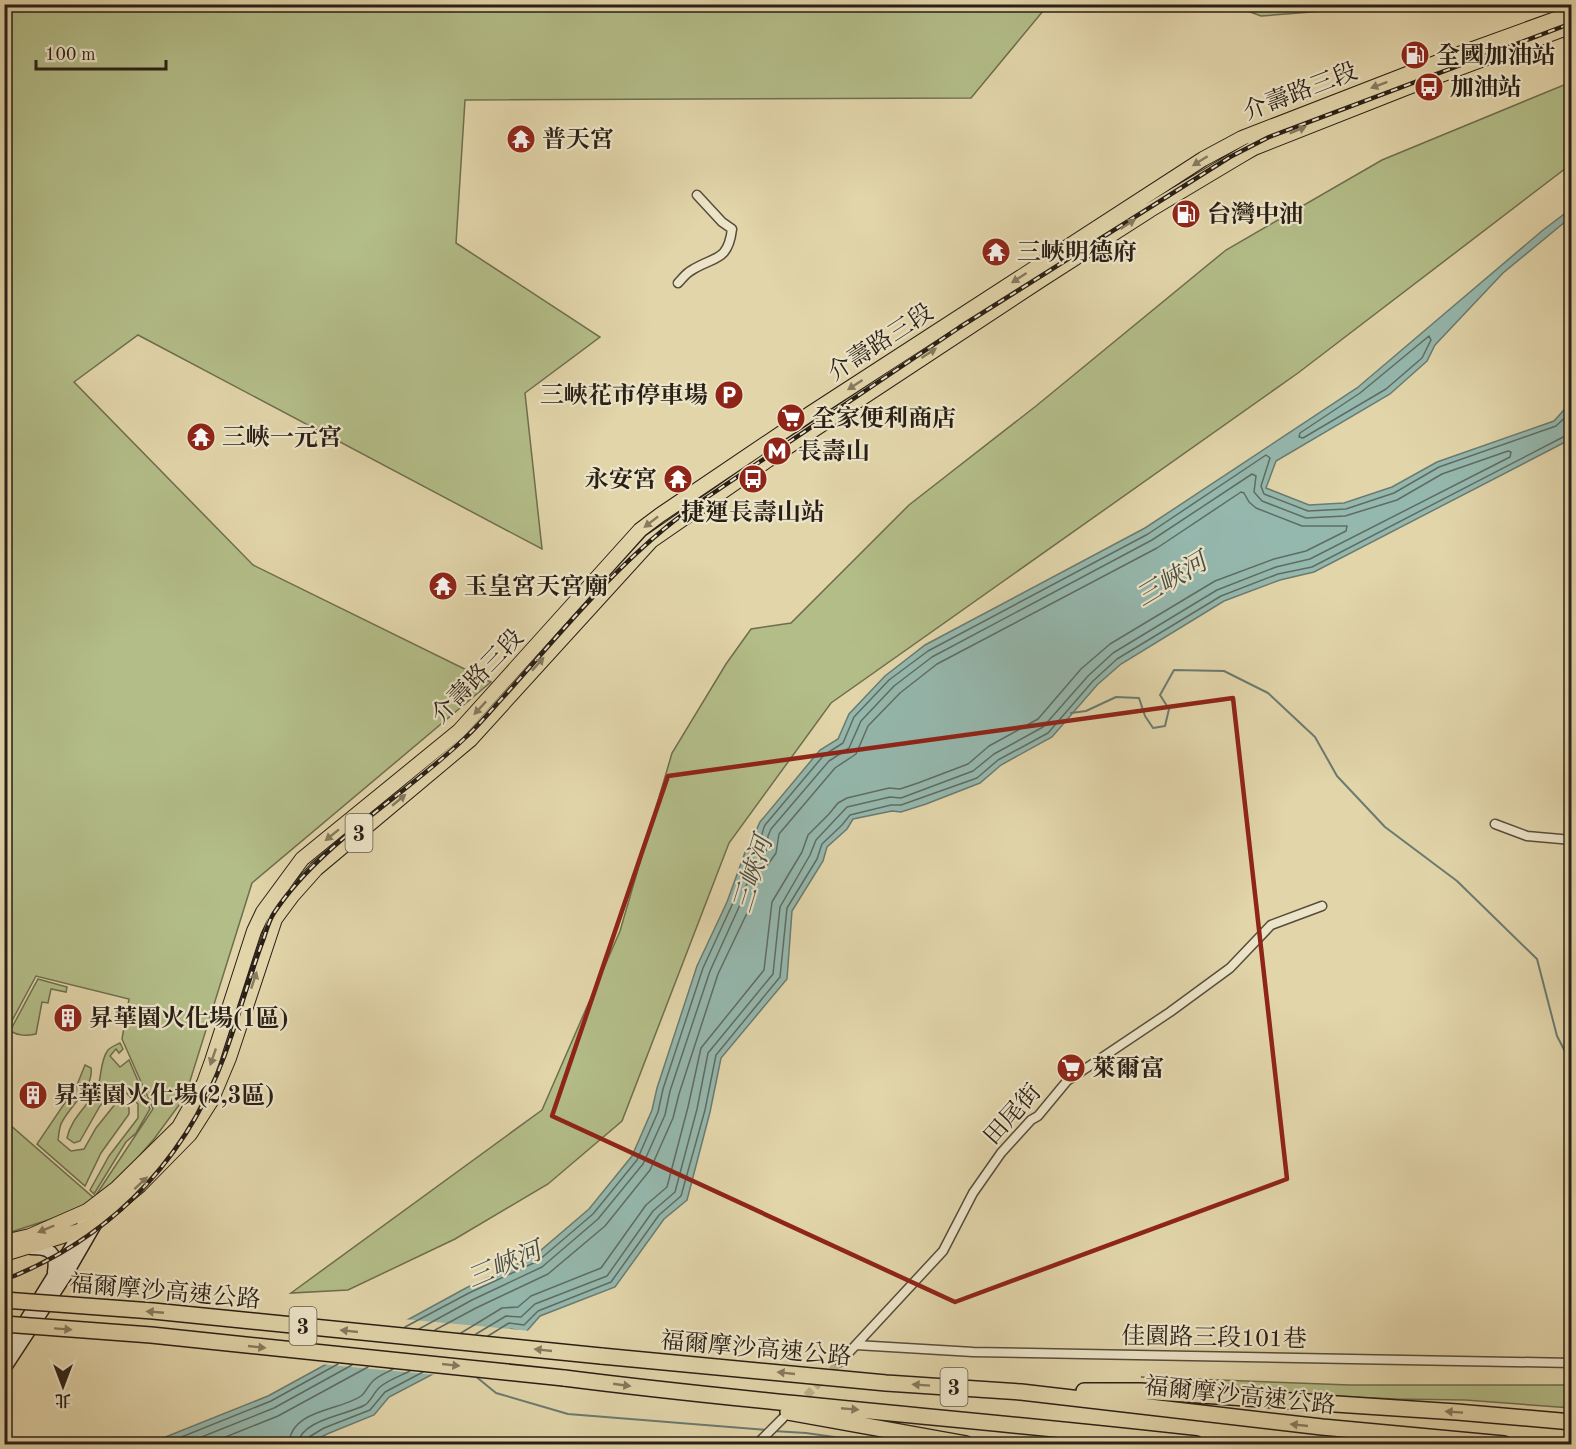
<svg xmlns="http://www.w3.org/2000/svg" width="1576" height="1449" viewBox="0 0 1576 1449" font-family="'Old Standard TT','Noto Serif TC',serif">
	<rect width="100%" height="100%" fill="#e2d5aa"/>
	<filter id="stains"><feTurbulence type="fractalNoise" baseFrequency=".00333" numOctaves="4"/><feColorMatrix values="0 0 0 0 .2 0 0 0 0 .09 0 0 0 0 .02 0 0 0 .5 -.17"/></filter>
	<radialGradient id="worn" r=".72"><stop offset=".6" stop-color="#630" stop-opacity="0"/><stop offset="1" stop-color="#630" stop-opacity=".3"/></radialGradient>
	<path fill="#b3bd88" stroke="#6e6e4f" stroke-width="1.5" d="M 5,5 L 1048,5 L 971,98 L 465,100 L 456,243 L 600,337 L 525,393 L 542,549 L 138,335 L 74,382 L 253,565 L 491,682 L 252,883 L 185,1097 L 154,1139 L 115,1184 L 88,1207 L 5,1234 L 5,1115 L 9,1124 L 94,1198 L 153,1109 L 122,1039 L 129,999 L 36,976 L 7,1030 L 5,1039 Z
		M 1231,5 L 1231,4 L 1401,5 L 1261,16 Z
		M 1571,82 L 1572,163 L 1570,165 L 1298,373 L 831,703 L 729,843 L 622,1121 L 548,1184 L 455,1239 L 348,1290 L 291,1293 L 542,1110 L 620,931 L 672,753 L 726,664 L 751,629 L 791,623 L 909,505 L 1036,406 L 1226,250 L 1382,160 Z
		M 38,979 L 67,987 L 66,992 L 51,989 L 48,1003 L 42,1002 L 36,1034 C 26,1036 19,1036 10,1031 Z
		M 120,1043 L 123,1049 L 119,1053 L 116,1049 L 110,1056 L 120,1067 L 129,1060 L 150,1109 L 136,1133 L 126,1142 L 94,1194 L 90,1190 L 109,1156 L 138,1118 L 138,1104 L 125,1092 L 114,1092 L 100,1106 L 80,1141 L 74,1143 L 67,1138 C 71,1117 90,1105 98,1086 C 102,1074 100,1061 108,1050 C 111,1047 116,1045 120,1043 Z
		M 85,1065 L 91,1068 C 94,1087 70,1106 62,1122 C 59,1127 59,1134 58,1140 L 71,1151 L 84,1149 L 96,1128 L 116,1103 L 122,1102 L 129,1108 L 129,1114 L 101,1153 L 85,1186 L 37,1144 L 77,1085 Z
		M 1141,1377 L 1350,1385 L 1571,1385 L 1571,1408 L 1465,1400 L 1396,1399 L 1307,1395 Z"/>
	<path fill="#95b8ae" stroke="#6a7b71" stroke-width="1.5" d="M 1571,209 L 1571,217 L 1503,273 L 1435,345 L 1427,361 L 1390,394 L 1276,461 L 1266,488 L 1309,505 L 1344,503 L 1392,487 L 1437,462 L 1554,421 L 1571,402 L 1571,439 L 1314,572 L 1280,580 L 1224,601 L 1121,664 L 1097,685 L 1052,737 L 1001,765 L 980,783 L 926,804 L 901,812 L 892,811 L 853,819 L 847,829 L 827,847 L 823,861 L 792,911 L 787,979 L 721,1058 L 710,1112 L 687,1200 L 664,1219 L 615,1287 L 540,1316 L 526,1332 L 511,1329 L 452,1364 L 389,1397 L 374,1415 L 327,1434 L 308,1444 L 148,1444 L 268,1396 L 466,1288 L 534,1256 L 589,1209 L 632,1156 L 652,1110 L 657,1088 L 697,966 L 727,902 L 747,847 L 752,849 L 755,844 L 755,833 L 760,822 L 820,750 L 838,739 L 849,714 L 885,676 L 925,645 L 1145,528 L 1357,388 L 1543,230 Z"/>
	<path fill="#e2d5aa" d="M 403,1319 L 531,1331 L 526,1335 L 512,1332 L 437,1375 L 319,1364 Z"/>
	<g fill="none" stroke-linecap="round" stroke-linejoin="round">
		<path stroke="#5f6c62" stroke-width="1.5" d="M 1429,336 L 1431,340 L 1422,358 L 1386,389 L 1303,438 L 1299,437 L 1300,433 L 1360,393 Z
			M 405,1327 L 469,1293 L 538,1261 L 593,1214 L 637,1160 L 658,1112 L 663,1089 L 703,968 L 732,905 L 749,857 C 763,850 759,838 765,825 L 824,755 L 843,743 L 854,717 L 889,680 L 928,651 L 1148,534 L 1266,455 L 1270,458 L 1261,486 L 1264,494 L 1308,511 L 1346,509 L 1394,493 L 1439,467 L 1556,426 L 1572,411
			M 419,1329 L 472,1300 L 542,1267 L 598,1219 L 643,1164 L 665,1115 L 670,1091 L 710,971 L 739,907 L 754,863 L 762,857 L 767,849 L 768,836 L 771,829 L 829,761 L 849,748 L 861,721 L 894,686 L 932,657 L 1152,540 L 1252,474 L 1256,476 L 1254,492 L 1262,501 L 1306,518 L 1345,516 L 1397,500 L 1442,474 L 1508,451 L 1511,452 L 1510,457 L 1310,559 L 1276,567 L 1217,590 L 1113,653 L 1088,676 L 1043,727 L 994,754 L 973,771 L 901,798 L 890,797 L 847,807 L 816,840 L 810,855 L 780,907 L 773,974 L 708,1053 L 697,1109 L 675,1192 L 653,1211 L 607,1276 L 535,1304 L 521,1317 L 506,1316 L 476,1334
			M 435,1330 L 476,1308 L 548,1274 L 605,1226 L 650,1170 L 673,1118 L 679,1094 L 718,974 L 748,911 L 761,870 L 769,863 L 776,853 L 779,834 L 835,768 L 856,754 L 868,726 L 900,693 L 937,664 L 1157,548 L 1241,492 L 1244,493 L 1249,502 L 1256,508 L 1302,526 L 1347,526 L 1346,531 L 1306,551 L 1274,559 L 1215,581 L 1110,644 L 1081,669 L 1038,719 L 989,746 L 968,764 L 918,783 L 900,789 L 889,788 L 847,798 L 838,803 L 829,814 L 808,835 L 802,852 L 772,902 L 764,970 L 701,1048 L 688,1107 L 667,1187 L 646,1205 L 601,1268 L 531,1296 L 518,1307 L 502,1308 L 461,1333
			M 488,1336 L 509,1323 L 524,1325 L 538,1311 L 611,1282 L 659,1215 L 681,1196 L 705,1110 L 716,1055 L 780,977 L 787,908 L 817,859 L 822,844 L 842,825 L 850,815 L 891,805 L 901,805 L 977,778 L 998,760 L 1048,733 L 1093,681 L 1117,659 L 1221,596 L 1278,574 L 1312,567 L 1567,435 L 1572,435
			M 164,1444 L 271,1401 L 338,1364
			M 184,1444 L 274,1408 L 352,1365
			M 208,1444 L 278,1416 L 368,1367
			M 289,1444 C 291,1409 340,1411 361,1396 C 365,1393 368,1386 373,1381 C 378,1376 386,1373 393,1369
			M 298,1444 C 300,1420 347,1415 365,1405 C 371,1401 374,1392 380,1387 C 388,1380 400,1376 410,1371
			M 306,1444 L 309,1437 L 324,1428 L 370,1410 L 385,1392 L 423,1372"/>
		<path stroke="#6a7b71" stroke-width="2" d="M 1071,713 L 1086,711 L 1116,697 L 1139,698 L 1145,716 L 1153,728 L 1165,726 L 1169,709 L 1160,695 L 1174,670 L 1224,671 L 1268,693 L 1315,737 L 1337,776 L 1385,827 L 1457,881 L 1537,959 L 1557,1036 L 1572,1065
			M 474,1375 L 496,1393 L 568,1414 L 767,1430
			M 773,1431 L 806,1433 L 883,1444"/>
		<path stroke="#bdb18c" stroke-width="8" stroke-dasharray="8 4" stroke-linecap="butt" d="M 798,1404 L 840,1362"/>
		<g stroke="#574c3b" stroke-width="11">
			<path id="street" d="M 678,283 C 682,279 686,273 692,270 C 714,256 728,262 732,229 L 722,222 L 697,195
				M 1570,722 L 1572,733
				M 1495,824 L 1527,836 L 1572,840
				M 856,1345 L 973,1352 L 1572,1363
				M 840,1362 L 943,1251 L 973,1193 L 1001,1153 L 1031,1120 L 1038,1116 L 1067,1081 L 1170,1012 L 1230,968 L 1271,925 L 1322,906
				M 757,1444 L 783,1418"/>
		</g>
		<g stroke="#291f16" stroke-width="15">
			<path id="secondary" d="M 31,1248 C 50,1248 57,1252 54,1272
				M 9,1348 L 82,1230 L 87,1211
				M 4,1369 L 67,1273 L 97,1221"/>
		</g>
		<g stroke="#291f16" stroke-width="16">
			<path id="primary" d="M 4,1242 L 30,1236 L 87,1211 L 117,1188 L 179,1127 L 204,1083 L 212,1061 L 254,931 L 263,912 L 302,859 L 459,731 L 640,530 L 660,515 L 811,413 L 1203,159 L 1242,138 L 1456,55 L 1572,13
				M 4,1254 L 82,1230 L 97,1221 L 140,1185 L 190,1134 L 211,1101 L 229,1058 L 275,919 L 292,896 L 316,869 L 470,740 L 651,541 L 768,460 L 1041,280 L 1150,210 L 1242,155 L 1254,148 L 1406,88 L 1572,26"/>
		</g>
		<g stroke="#291f16" stroke-width="18">
			<path id="highway" d="M 601,1356 L 886,1383 L 1021,1392 L 1322,1427 L 1504,1444
				M 564,1378 C 774,1405 986,1420 1196,1444
				M 1084,1391 L 1140,1391 L 1457,1412 L 1572,1422
				M 788,1412 L 966,1444"/>
		</g>
		<use href="#street" stroke="#ece4c8" stroke-width="8"/>
		<use href="#secondary" stroke="#ece4c8" stroke-width="12"/>
		<use href="#primary" stroke="#e2d5aa" stroke-width="14"/>
		<use href="#highway" stroke="#e2d5aa" stroke-width="15"/>
		<g stroke="#291f16" stroke-width="4.5">
			<path id="rail" d="M 4,1280 C 118,1236 195,1150 232,1034 C 242,1004 251,973 262,943 C 266,933 268,922 274,913 C 320,843 406,795 466,737 C 480,724 493,708 506,694 C 565,628 622,557 694,506 L 960,327 L 1230,157 L 1269,137 L 1572,23"/>
		</g>
		<use href="#rail" stroke="#ece4c8" stroke-width="2" stroke-dasharray="7" stroke-linecap="butt"/>
		<g stroke="#291f16" stroke-width="18" stroke-linecap="butt">
			<path id="highway-bridge" d="M 4,1300 L 153,1311 L 601,1356
				M 4,1324 L 151,1335 L 564,1378"/>
		</g>
		<use href="#highway-bridge" stroke="#e2d5aa" stroke-width="15"/>
	</g>
	<defs><path id="oneway-solid" d="M-6-.8H1V-3.2L6.5 0L1 3.2V.8H-6Z" transform="scale(1.5)"/></defs>
	<g fill="#867a60">
		<use href="#oneway-solid" transform="translate(1379 85) rotate(159)"/>
		<use href="#oneway-solid" transform="translate(1298 130) rotate(-22)"/>
		<use href="#oneway-solid" transform="translate(1200 161) rotate(148)"/>
		<use href="#oneway-solid" transform="translate(1128 224) rotate(-33)"/>
		<use href="#oneway-solid" transform="translate(1019 278) rotate(147)"/>
		<use href="#oneway-solid" transform="translate(929 353) rotate(-33)"/>
		<use href="#oneway-solid" transform="translate(855 385) rotate(147)"/>
		<use href="#oneway-solid" transform="translate(651 522) rotate(142)"/>
		<use href="#oneway-solid" transform="translate(538 664) rotate(-48)"/>
		<use href="#oneway-solid" transform="translate(480 708) rotate(133)"/>
		<use href="#oneway-solid" transform="translate(399 800) rotate(-40)"/>
		<use href="#oneway-solid" transform="translate(332 835) rotate(141)"/>
		<use href="#oneway-solid" transform="translate(254 980) rotate(-72)"/>
		<use href="#oneway-solid" transform="translate(213 1057) rotate(109)"/>
		<use href="#oneway-solid" transform="translate(141 1183) rotate(-43)"/>
		<use href="#oneway-solid" transform="translate(46 1229) rotate(157)"/>
		<use href="#oneway-solid" transform="translate(155 1312) rotate(-175)"/>
		<use href="#oneway-solid" transform="translate(63 1329) rotate(4)"/>
		<use href="#oneway-solid" transform="translate(349 1331) rotate(-174)"/>
		<use href="#oneway-solid" transform="translate(257 1347) rotate(6)"/>
		<use href="#oneway-solid" transform="translate(543 1350) rotate(-174)"/>
		<use href="#oneway-solid" transform="translate(451 1365) rotate(6)"/>
		<use href="#oneway-solid" transform="translate(786 1373) rotate(-174)"/>
		<use href="#oneway-solid" transform="translate(622 1385) rotate(8)"/>
		<use href="#oneway-solid" transform="translate(921 1385) rotate(-176)"/>
		<use href="#oneway-solid" transform="translate(850 1409) rotate(5)"/>
		<use href="#oneway-solid" transform="translate(1454 1412) rotate(-176)"/>
		<use href="#oneway-solid" transform="translate(1299 1425) rotate(-174)"/>
	</g>
	<path fill="none" stroke="#8f2418" stroke-width="4.5" stroke-linejoin="round" d="M 1233,698 L 1287,1179 L 955,1302 L 552,1116 L 668,776 Z"/>
	<defs>
		<g id="fuel-disc" transform="scale(1.5)"><circle r="9.5" fill="#8f2418" stroke="#ece4c8"/><path d="M-5.5-6h7V0h2V4h1.3V-2.5L3-4.5l.8-.8L6-3V5H2.5V1h-1V6h-7ZM-4.2-4.7v3.2H.2V-4.7Z" fill="#fff"/></g>
		<g id="bus-disc" transform="scale(1.5)"><circle r="9.5" fill="#8f2418" stroke="#ece4c8"/><path d="M-5-6H5V4H4V6H2V4H-2V6H-4V4H-5ZM-3.5-4V0h7V-4ZM-3.5 1.2v1.5H-2V1.2ZM2 1.2v1.5H3.5V1.2Z" fill="#fff"/></g>
		<g id="temple-disc" transform="scale(1.5)"><circle r="9.5" fill="#8f2418" stroke="#ece4c8"/><path d="M0-6L5-2H3V0L6.5 2.5H4V6H1.5V3h-3V6H-4V2.5H-6.5L-3 0V-2H-5Z" fill="#fff"/></g>
		<g id="parking-disc" transform="scale(1.5)"><circle r="9.5" fill="#8f2418" stroke="#ece4c8"/><path d="M-3.5-5.5H1a3.5 3.5 0 0 1 0 7H-1V5.5H-3.5ZM-1-3.4V-.6H.8a1.4 1.4 0 0 0 0-2.8Z" fill="#fff"/></g>
		<g id="supermarket-disc" transform="scale(1.5)"><circle r="9.5" fill="#8f2418" stroke="#ece4c8"/><path d="M-6-5.5h2.5l.6 2H6L4.5 2H-2.5L-4.4-4H-6ZM-1.5 3.2a1.3 1.3 0 1 0 .1 0ZM3 3.2a1.3 1.3 0 1 0 .1 0Z" fill="#fff"/></g>
		<g id="metro-disc" transform="scale(1.5)"><circle r="9.5" fill="#8f2418" stroke="#ece4c8"/><path d="M-5.5 5V-5H-3L0 0L3-5H5.5V5H3V-.5L0 4L-3-.5V5Z" fill="#fff"/></g>
		<g id="building-disc" transform="scale(1.5)"><circle r="9.5" fill="#8f2418" stroke="#ece4c8"/><path d="M-4-6H4V6H1V3H-1V6H-4ZM-2.5-4.3h1.7v1.8h-1.7ZM.8-4.3h1.7v1.8H.8ZM-2.5-1h1.7V.8h-1.7ZM.8-1h1.7V.8H.8Z" fill="#fff"/></g>
	</defs>
	<g fill-rule="evenodd">
		<use href="#fuel-disc" x="1415" y="55"/>
		<use href="#bus-disc" x="1429" y="87"/>
		<use href="#temple-disc" x="521" y="139"/>
		<use href="#fuel-disc" x="1186" y="214"/>
		<use href="#temple-disc" x="996" y="252"/>
		<use href="#parking-disc" x="729" y="395"/>
		<use href="#supermarket-disc" x="791" y="418"/>
		<use href="#temple-disc" x="201" y="437"/>
		<use href="#metro-disc" x="777" y="451"/>
		<use href="#temple-disc" x="678" y="479"/>
		<use href="#bus-disc" x="753" y="479"/>
		<use href="#temple-disc" x="443" y="586"/>
		<use href="#building-disc" x="68" y="1018"/>
		<use href="#supermarket-disc" x="1071" y="1068"/>
		<use href="#building-disc" x="33" y="1095"/>
	</g>
	<g text-anchor="middle" stroke-width="4.5" stroke-linejoin="round" paint-order="stroke">
		<g fill="#ece4c8" stroke="#645a4b" stroke-width="1.5">
			<rect x="345.5" y="814" width="27" height="38" rx="4.5"/>
			<rect x="289.5" y="1307" width="27" height="38" rx="4.5"/>
			<rect x="940.5" y="1368" width="27" height="38" rx="4.5"/>
		</g>
		<g font-size="22" font-weight="bold" fill="#291f16">
			<text x="359" y="841">3</text>
			<text x="303" y="1334">3</text>
			<text x="954" y="1395">3</text>
		</g>
		<g font-size="24" font-weight="bold" fill="#291f16" stroke="#ece4c8" text-anchor="start">
			<text x="1436" y="63">全國加油站</text>
			<text x="1450" y="95">加油站</text>
			<text x="542" y="147">普天宮</text>
			<text x="1207" y="222">台灣中油</text>
			<text x="1017" y="260">三峽明德府</text>
			<text x="708" y="403" text-anchor="end">三峽花市停車場</text>
			<text x="812" y="426">全家便利商店</text>
			<text x="222" y="445">三峽一元宮</text>
			<text x="798" y="459">長壽山</text>
			<text x="657" y="487" text-anchor="end">永安宮</text>
			<text x="753" y="520" text-anchor="middle">捷運長壽山站</text>
			<text x="464" y="594">玉皇宮天宮廟</text>
			<text x="89" y="1026">昇華園火化場(1區)</text>
			<text x="1092" y="1076">萊爾富</text>
			<text x="54" y="1103">昇華園火化場(2,3區)</text>
		</g>
		<g font-size="24" fill="#291f16" stroke="#ece4c8">
			<text transform="translate(1300 91) rotate(-21)" y="8">介壽路三段</text>
			<text transform="translate(880 342) rotate(-33)" y="8">介壽路三段</text>
			<text transform="translate(477 676) rotate(-46)" y="8">介壽路三段</text>
			<text transform="translate(1012 1114) rotate(-48)" y="8">田尾街</text>
			<text transform="translate(165 1291) rotate(5)" y="8">福爾摩沙高速公路</text>
			<text transform="translate(1214 1337) rotate(1)" y="8">佳園路三段101巷</text>
			<text transform="translate(756 1348) rotate(5)" y="8">福爾摩沙高速公路</text>
			<text transform="translate(1240 1395) rotate(6)" y="8">福爾摩沙高速公路</text>
		</g>
		<g font-size="26" font-style="italic" fill="#494d44" stroke="#ece4c8">
			<text transform="translate(1171 579) rotate(-31)" y="9">三峽河</text>
			<text transform="translate(752 874) rotate(-73)" y="9">三峽河</text>
			<text transform="translate(504 1264) rotate(-23)" y="9">三峽河</text>
		</g>
	</g>
	<rect width="1576" height="1449" fill="none" stroke="#e2d5aa" stroke-width="24"/>
	<rect x="6" y="6" width="1564" height="1437" fill="none" stroke="#291f16" stroke-width="3"/>
	<rect x="12" y="12" width="1552" height="1425" fill="none" stroke="#291f16" stroke-width="1.5"/>
	<g transform="translate(63 1386) rotate(180)" stroke="#ece4c8" stroke-width="4.5" paint-order="stroke">
	<path d="M0-4.5L10 22L0 15L-10 22Z" fill="#291f16"/>
	<text y="-9" font-size="16" font-weight="bold" text-anchor="middle" fill="#291f16">北</text>
	</g>
	<path d="M36 60v9h130v-9" fill="none" stroke="#291f16" stroke-width="3"/>
	<text x="45" y="60" font-size="18" fill="#291f16" stroke="#ece4c8" stroke-width="4.5" paint-order="stroke">100 m</text>
	<rect width="100%" height="100%" filter="url(#stains)"/>
	<rect width="100%" height="100%" fill="url(#worn)"/>
</svg>
